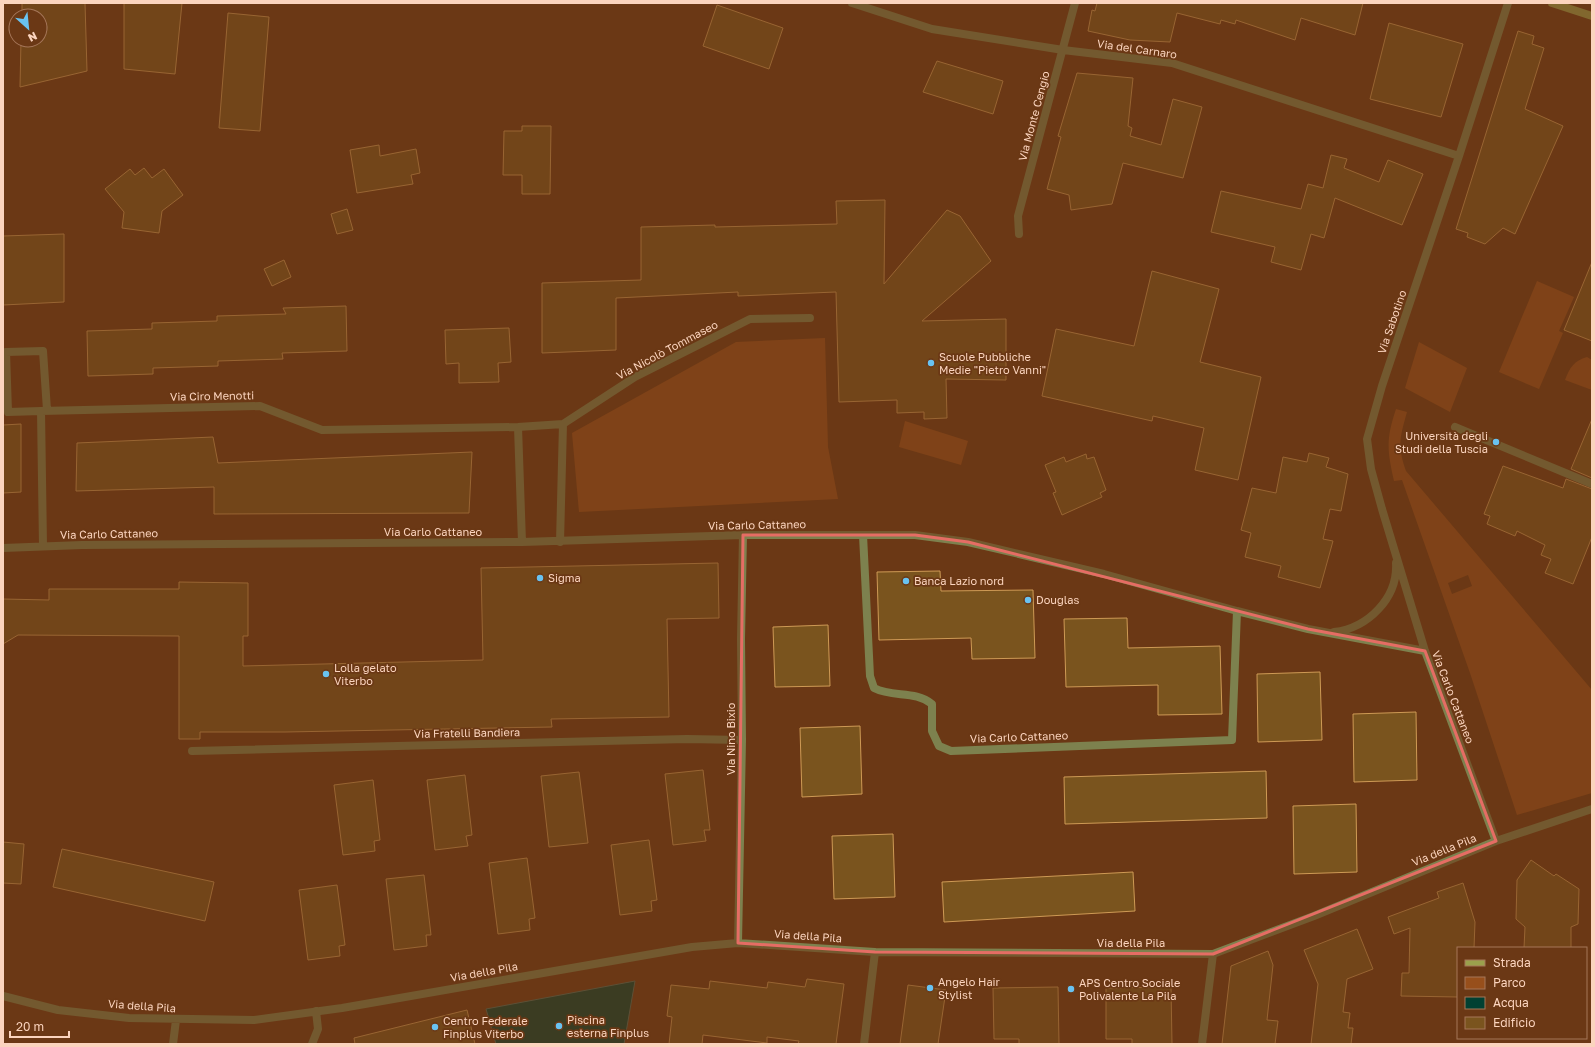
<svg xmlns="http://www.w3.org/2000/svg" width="1595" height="1047" viewBox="0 0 1595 1047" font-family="'Golos Text',sans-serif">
	<rect width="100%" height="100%" fill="#6b3815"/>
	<path fill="#974f1b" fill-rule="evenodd" d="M 1537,281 L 1574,297 L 1559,331 L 1563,333 L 1539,389 L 1499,372 Z
		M 825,338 L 828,447 L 838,499 L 579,512 L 572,433 L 736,342 Z
		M 1419,342 L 1467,368 L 1450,412 L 1405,388 Z
		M 1587,357 L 1592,360 L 1592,390 L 1565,380 C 1570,367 1574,361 1587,357 Z
		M 1396,409 L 1407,412 C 1400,437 1397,446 1406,471 L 1592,690 L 1592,793 L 1517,815 L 1470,673 L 1402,480 L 1394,481 C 1387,450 1386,439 1396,409 ZM 1468,575 L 1472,586 L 1452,594 L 1448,583 Z
		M 905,421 L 968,441 L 961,465 L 899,447 Z"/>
	<path fill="#014032" stroke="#4c6c5c" d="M 635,981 L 624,1044 L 496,1044 L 486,1009 Z"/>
	<path fill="#7a541e" stroke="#ce9a55" d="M 22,3 L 85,3 L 87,71 L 20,87 L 21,40 L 40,40 L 40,16 L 22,16 Z
		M 124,3 L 182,3 L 175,74 L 124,69 Z
		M 1097,3 L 1363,3 L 1355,35 L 1301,18 L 1295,40 L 1236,20 L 1235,24 L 1221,20 L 1220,24 L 1177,13 L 1170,42 L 1130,40 L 1088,31 L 1092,10 L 1095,11 Z
		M 717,5 L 783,28 L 769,69 L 703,46 Z
		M 228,13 L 269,17 L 260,131 L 219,128 Z
		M 1389,23 L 1463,44 L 1441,117 L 1370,99 Z
		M 1518,31 L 1534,36 L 1532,44 L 1544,48 L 1525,109 L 1563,126 L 1515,234 L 1503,228 L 1485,244 L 1467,237 L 1468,233 L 1456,229 Z
		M 937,61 L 1003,81 L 993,114 L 923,92 Z
		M 1077,73 L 1133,78 L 1128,126 L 1132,128 L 1130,136 L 1161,145 L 1173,99 L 1202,107 L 1183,178 L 1123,163 L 1112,204 L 1071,210 L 1069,195 L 1047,189 L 1061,137 L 1058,136 Z
		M 522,126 L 551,126 L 550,194 L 522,194 L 522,175 L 503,175 L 504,131 L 522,131 Z
		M 379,145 L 380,156 L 416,149 L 420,173 L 411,175 L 413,184 L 357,193 L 350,150 Z
		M 1331,155 L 1347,159 L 1344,168 L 1379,182 L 1388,160 L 1423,174 L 1402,225 L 1335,198 L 1324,238 L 1311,234 L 1301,270 L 1271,262 L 1275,247 L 1211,232 L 1221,191 L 1301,209 L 1308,184 L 1323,188 Z
		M 144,168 L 152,178 L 164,169 L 183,195 L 162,211 L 159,233 L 122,228 L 124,212 L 105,189 L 130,169 L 135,175 Z
		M 885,200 L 884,284 L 947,210 L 960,216 L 991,261 L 922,321 L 1006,319 L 1006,380 L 946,379 L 947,418 L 924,419 L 924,412 L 897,413 L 897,400 L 839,402 L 836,292 L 738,296 L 738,292 L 616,298 L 616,350 L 542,353 L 542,283 L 641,280 L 641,227 L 715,225 L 715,227 L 837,224 L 836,201 Z
		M 347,209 L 353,230 L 337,234 L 331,214 Z
		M 64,234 L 64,302 L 3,305 L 3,236 Z
		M 284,260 L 291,277 L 272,286 L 264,269 Z
		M 1592,262 L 1592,341 L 1564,330 Z
		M 1152,271 L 1219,289 L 1200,362 L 1261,377 L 1238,480 L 1195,470 L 1204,428 L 1153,416 L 1152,421 L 1042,396 L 1056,329 L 1134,346 Z
		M 346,306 L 347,351 L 282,353 L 283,359 L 218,361 L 218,366 L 153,368 L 153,374 L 88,376 L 87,331 L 152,329 L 152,323 L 217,321 L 217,316 L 286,314 L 283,308 Z
		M 509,328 L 511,362 L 498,363 L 499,382 L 459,383 L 459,363 L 446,364 L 445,330 Z
		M 1592,419 L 1592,478 L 1571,469 Z
		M 21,424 L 21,492 L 3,493 L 3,425 Z
		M 213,437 L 218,463 L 472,452 L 469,513 L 214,514 L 214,487 L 76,491 L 77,443 Z
		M 1309,453 L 1329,458 L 1326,467 L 1348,474 L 1341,511 L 1330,509 L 1323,539 L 1333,541 L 1320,588 L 1278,577 L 1281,566 L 1245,557 L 1251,533 L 1241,530 L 1252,488 L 1276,493 L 1283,457 L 1307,462 Z
		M 1086,454 L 1087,459 L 1094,457 L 1106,490 L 1100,493 L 1102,497 L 1062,515 L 1053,493 L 1056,492 L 1045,465 L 1064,457 L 1066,462 Z
		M 1503,466 L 1563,488 L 1566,479 L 1592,489 L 1592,537 L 1573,584 L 1545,573 L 1551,559 L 1541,555 L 1545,545 L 1517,531 L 1515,536 L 1487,524 L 1490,516 L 1484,514 Z
		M 718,563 L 719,618 L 667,619 L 669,717 L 551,719 L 552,727 L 285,732 L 200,732 L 200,739 L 179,739 L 179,636 L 18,635 L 3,644 L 3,599 L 49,600 L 49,589 L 179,589 L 179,582 L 248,583 L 248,636 L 243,636 L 243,666 L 483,660 L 481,568 Z
		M 940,571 L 941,591 L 1033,590 L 1035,658 L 972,659 L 971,638 L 879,640 L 877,572 Z
		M 1127,618 L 1128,648 L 1220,646 L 1222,714 L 1158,715 L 1158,685 L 1066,687 L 1064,619 Z
		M 828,625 L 830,686 L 775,687 L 773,627 Z
		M 1320,672 L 1322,740 L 1258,742 L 1257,674 Z
		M 1416,712 L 1417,780 L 1354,782 L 1353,714 Z
		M 860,726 L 862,794 L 802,797 L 800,728 Z
		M 703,770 L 710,830 L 704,830 L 706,841 L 673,845 L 665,774 Z
		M 1266,771 L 1267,818 L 1065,824 L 1064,777 Z
		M 579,772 L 588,843 L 549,847 L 541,776 Z
		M 465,775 L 472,835 L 466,836 L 468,846 L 435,850 L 427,780 Z
		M 373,780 L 380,840 L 374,841 L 375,851 L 343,855 L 334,785 Z
		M 1356,804 L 1357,872 L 1294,874 L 1293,806 Z
		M 893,834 L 895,897 L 834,899 L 832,836 Z
		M 649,840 L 657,900 L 651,901 L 652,911 L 620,915 L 611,845 Z
		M 3,842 L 24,844 L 21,884 L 3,883 Z
		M 62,849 L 214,882 L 205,921 L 53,887 Z
		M 527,858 L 535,918 L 529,919 L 530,930 L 498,934 L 489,863 Z
		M 1531,860 L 1554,876 L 1556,874 L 1579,889 L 1578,924 L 1571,927 L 1571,948 L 1524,948 L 1525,927 L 1516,919 L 1517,880 Z
		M 1133,872 L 1135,911 L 944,922 L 942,882 Z
		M 424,875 L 431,935 L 426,935 L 427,946 L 394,950 L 386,879 Z
		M 1463,883 L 1475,922 L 1474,948 L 1458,948 L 1458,997 L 1401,996 L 1402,973 L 1409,973 L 1410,928 L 1394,934 L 1388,917 L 1439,898 L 1437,892 Z
		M 337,885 L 345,945 L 339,946 L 340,956 L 308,960 L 299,890 Z
		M 1357,929 L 1373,969 L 1347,979 L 1343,1012 L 1350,1013 L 1348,1028 L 1353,1028 L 1351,1044 L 1311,1044 L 1318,984 L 1304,950 Z
		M 1268,951 L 1273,965 L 1267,1020 L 1278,1021 L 1275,1044 L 1222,1044 L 1231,966 Z
		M 807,979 L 844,984 L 836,1044 L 798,1044 L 799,1041 L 767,1037 L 767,1043 L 703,1035 L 702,1044 L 669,1044 L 672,1017 L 667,1016 L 671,985 L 709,989 L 710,981 L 767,988 L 768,982 L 805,987 Z
		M 908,985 L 946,990 L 938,1044 L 900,1044 Z
		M 1058,987 L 1059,1044 L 1019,1044 L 1019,1039 L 994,1039 L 993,988 Z
		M 1171,987 L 1172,1044 L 1132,1044 L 1132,1039 L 1106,1039 L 1106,988 Z
		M 467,1010 L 475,1044 L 355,1044 L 354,1038 Z"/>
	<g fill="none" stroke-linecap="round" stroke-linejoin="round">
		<path stroke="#7d814e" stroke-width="8" d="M 1455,427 L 1592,484"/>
		<path stroke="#7d814e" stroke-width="8" d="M 852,3 L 932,29 L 1063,50 L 1172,63 L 1459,156
			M 1019,234 L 1018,216 L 1075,3
			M 41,411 L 8,412 L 6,352 L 43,351 L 47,410
			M 518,427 L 522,542
			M 863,535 L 870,676 L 874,688 C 893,698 915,690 932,704 L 932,731 L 939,746 L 951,751 L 1232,740 L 1237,611
			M 560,542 L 563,424
			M 43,546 L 41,411 L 260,406 L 322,430 L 518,427 L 563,424 L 635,377 L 750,319 L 810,318
			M 3,548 L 82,545 L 522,542 L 743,535 L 915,535 L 968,542 L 1104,574 L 1237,611 L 1308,629 L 1425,651
			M 1334,632 C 1368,628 1398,598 1396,563
			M 192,751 L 687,739 L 742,740
			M 1496,841 L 1425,651 L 1382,509 L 1371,469 L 1367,439 L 1382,386 L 1459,156 L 1508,3
			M 738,943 L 742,740 L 741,639 L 743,535
			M 3,996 L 58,1010 L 129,1018 L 254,1020 L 342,1008 L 692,947 L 738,943 L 875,952 L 1213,954 L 1314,916 L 1496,841 L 1592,809
			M 173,1044 L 176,1020
			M 312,1044 L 318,1029 L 316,1011
			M 864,1044 L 875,952
			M 1202,1044 L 1213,954"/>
		<path stroke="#9ba04c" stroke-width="8" d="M 1552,3 L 1592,16"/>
	</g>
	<path d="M0 0H1595V1047H0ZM 743,535 L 915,535 L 968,542 L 1308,629 L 1425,651 L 1496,841 L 1213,954 L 875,952 L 738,943 Z" fill="#6b3815" fill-opacity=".55" fill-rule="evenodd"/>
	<path fill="none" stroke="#e56d64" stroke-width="3" stroke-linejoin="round" d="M 743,535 L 915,535 L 968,542 L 1308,629 L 1425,651 L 1496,841 L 1213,954 L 875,952 L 738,943 Z"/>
	<g fill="#69c3f1" stroke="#6b3815" stroke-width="1.5">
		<circle cx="931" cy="363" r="4"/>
		<circle cx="1496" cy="442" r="4"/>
		<circle cx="540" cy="578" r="4"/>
		<circle cx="906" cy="581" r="4"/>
		<circle cx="1028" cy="600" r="4"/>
		<circle cx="326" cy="674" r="4"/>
		<circle cx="930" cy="988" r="4"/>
		<circle cx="1071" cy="989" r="4"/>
		<circle cx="559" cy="1026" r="4"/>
		<circle cx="435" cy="1027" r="4"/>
	</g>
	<g text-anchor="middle" stroke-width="3.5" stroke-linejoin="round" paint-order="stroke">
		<g font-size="11" fill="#fbd4be" stroke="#6b3815">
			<text transform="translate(1137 49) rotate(8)" y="4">Via del Carnaro</text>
			<text transform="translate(1034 116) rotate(-75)" y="4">Via Monte Cengio</text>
			<text transform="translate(1392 322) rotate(-71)" y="4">Via Sabotino</text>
			<text transform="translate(667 350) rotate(-28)" y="4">Via Nicolò Tommaseo</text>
			<text transform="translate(212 396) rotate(-1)" y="4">Via Ciro Menotti</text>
			<text transform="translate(757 525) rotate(-1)" y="4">Via Carlo Cattaneo</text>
			<text x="433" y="536">Via Carlo Cattaneo</text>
			<text transform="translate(109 534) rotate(-1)" y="4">Via Carlo Cattaneo</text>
			<text transform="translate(1453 697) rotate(69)" y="4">Via Carlo Cattaneo</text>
			<text transform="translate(467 733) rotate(-1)" y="4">Via Fratelli Bandiera</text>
			<text transform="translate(1019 737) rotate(-2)" y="4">Via Carlo Cattaneo</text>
			<text transform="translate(731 739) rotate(-90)" y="4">Via Nino Bixio</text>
			<text transform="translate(1444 850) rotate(-22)" y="4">Via della Pila</text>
			<text transform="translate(808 936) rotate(4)" y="4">Via della Pila</text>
			<text x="1131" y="947">Via della Pila</text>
			<text transform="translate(484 972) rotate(-10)" y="4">Via della Pila</text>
			<text transform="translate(142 1006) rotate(4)" y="4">Via della Pila</text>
		</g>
		<g font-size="11" fill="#fbd4be" stroke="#6b3815" text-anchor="start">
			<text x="939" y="361">Scuole Pubbliche<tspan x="939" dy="13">Medie "Pietro Vanni"</tspan></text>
			<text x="1488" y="440" text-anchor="end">Università degli<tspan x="1488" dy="13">Studi della Tuscia</tspan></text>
			<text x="548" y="582">Sigma</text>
			<text x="914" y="585">Banca Lazio nord</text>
			<text x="1036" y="604">Douglas</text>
			<text x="334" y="672">Lolla gelato<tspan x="334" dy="13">Viterbo</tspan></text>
			<text x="938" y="986">Angelo Hair<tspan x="938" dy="13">Stylist</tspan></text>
			<text x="1079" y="987">APS Centro Sociale<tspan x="1079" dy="13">Polivalente La Pila</tspan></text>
			<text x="567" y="1024">Piscina<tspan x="567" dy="13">esterna Finplus</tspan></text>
			<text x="443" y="1025">Centro Federale<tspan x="443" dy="13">Finplus Viterbo</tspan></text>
		</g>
	</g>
	<rect width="1595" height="1047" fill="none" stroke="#fbd4be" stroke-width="8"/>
	<rect x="1457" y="947" width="130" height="92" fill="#6b3815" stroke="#a57659"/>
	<rect x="1465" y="960" width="20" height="6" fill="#9ba04c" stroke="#a57659"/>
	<text x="1493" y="967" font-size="12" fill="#fbd4be">Strada</text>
	<rect x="1465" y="977" width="20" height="12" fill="#974f1b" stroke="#a57659"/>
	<text x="1493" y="987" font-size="12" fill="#fbd4be">Parco</text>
	<rect x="1465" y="997" width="20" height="12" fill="#014032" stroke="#a57659"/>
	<text x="1493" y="1007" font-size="12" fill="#fbd4be">Acqua</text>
	<rect x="1465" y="1017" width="20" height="12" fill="#7a541e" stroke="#a57659"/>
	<text x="1493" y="1027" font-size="12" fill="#fbd4be">Edificio</text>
	<g transform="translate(28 28) rotate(153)"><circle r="19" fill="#6b3815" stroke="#a57659"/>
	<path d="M0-3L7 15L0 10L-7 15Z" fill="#69c3f1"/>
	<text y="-6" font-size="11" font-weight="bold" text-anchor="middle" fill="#fbd4be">N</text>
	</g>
	<path d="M10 1031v6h59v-6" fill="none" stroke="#fbd4be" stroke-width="2"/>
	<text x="16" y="1031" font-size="12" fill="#fbd4be" stroke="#6b3815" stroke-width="3" paint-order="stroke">20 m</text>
</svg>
